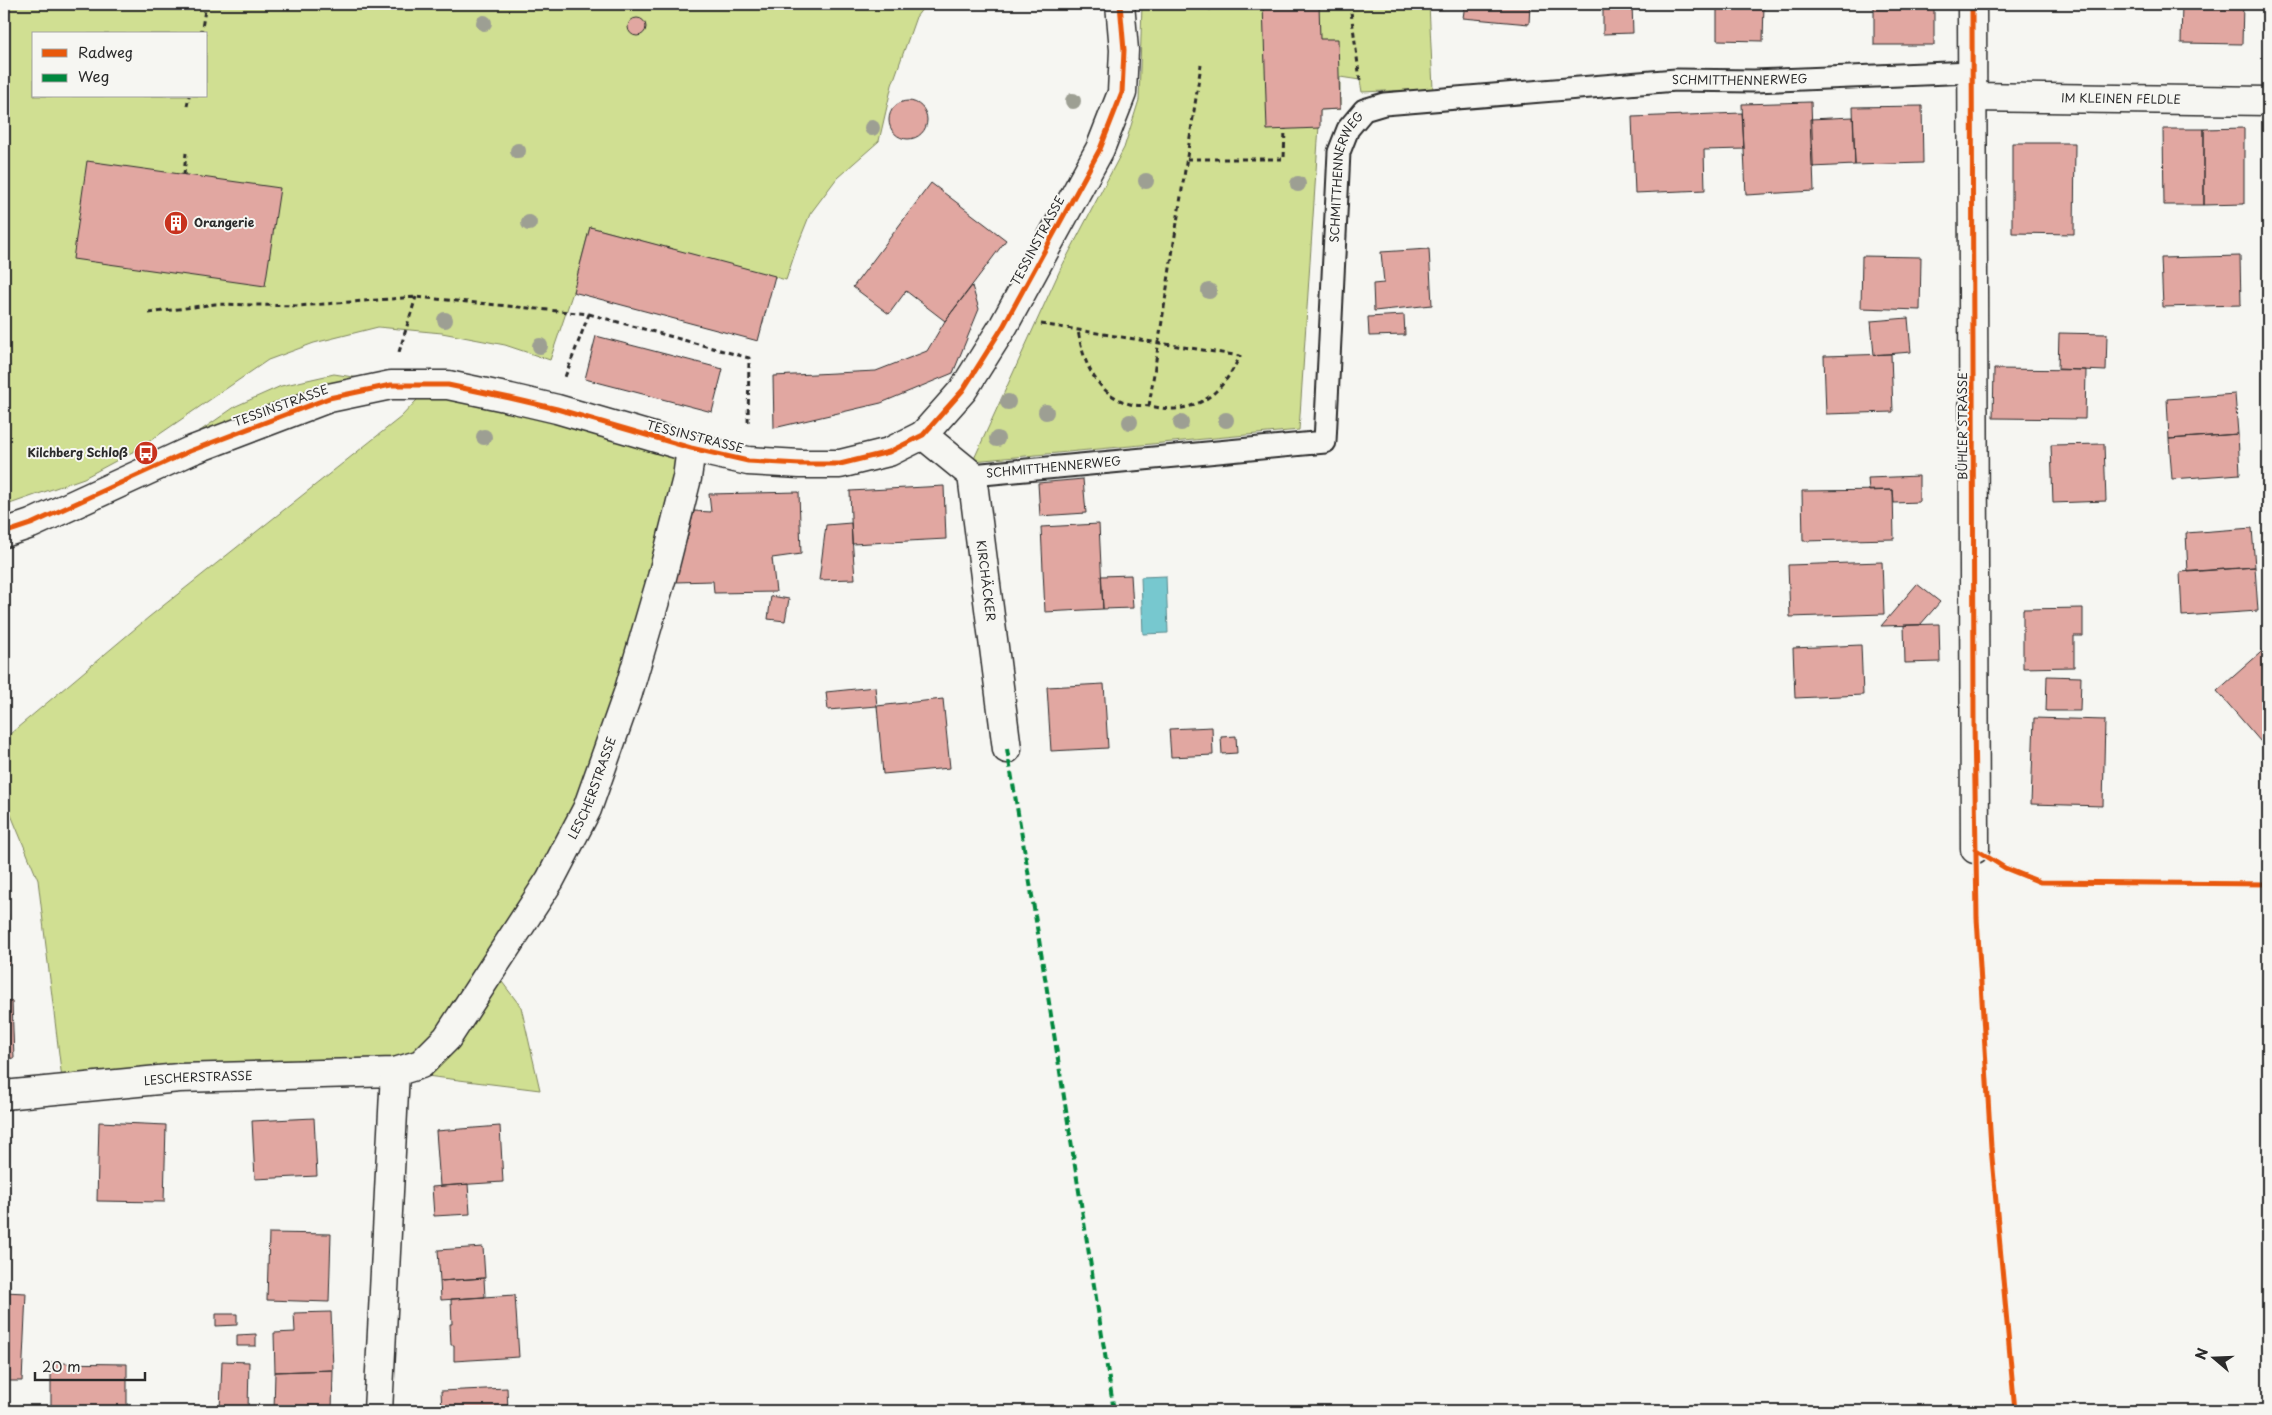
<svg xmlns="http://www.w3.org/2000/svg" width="2272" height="1415" viewBox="0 0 2272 1415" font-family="'Playpen Sans',sans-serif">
	<rect width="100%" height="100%" fill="#f6f6f2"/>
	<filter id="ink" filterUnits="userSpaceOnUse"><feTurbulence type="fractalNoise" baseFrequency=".02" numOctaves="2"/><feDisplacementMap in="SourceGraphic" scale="10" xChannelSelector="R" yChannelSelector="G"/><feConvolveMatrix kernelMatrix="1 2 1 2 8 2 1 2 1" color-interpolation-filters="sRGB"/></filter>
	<g filter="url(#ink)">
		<path fill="#d0df92" stroke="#7e855e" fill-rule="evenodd" d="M 4,4 L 926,4 L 916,17 L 892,85 L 879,141 L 837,178 L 810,214 L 798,244 L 786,280 L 590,227 L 573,292 L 550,360 L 505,345 L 442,333 L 378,327 L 314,343 L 268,360 L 138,449 L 84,478 L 4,506 ZM 34,34 L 206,34 L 206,96 L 34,96 Z
			M 1142,4 L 1429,4 L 1433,89 L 1362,92 L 1360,80 L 1340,77 L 1340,109 L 1320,110 L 1299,430 L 973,461 L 1060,270 L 1124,148 L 1139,100 Z
			M 334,374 L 366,379 C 305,394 248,413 190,438 L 236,406 L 281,386 Z
			M 431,385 L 691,448 L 587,809 L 493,970 L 521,1007 L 540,1090 L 394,1072 L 62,1079 L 38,880 L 4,798 L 4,739 L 149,617 L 401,417 Z"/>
		<path fill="#77c8cf" stroke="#59898d" d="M 1166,576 L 1168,633 L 1143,634 L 1141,577 Z"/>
		<path fill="#e1a7a1" stroke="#2b2b2b" d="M 1172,4 L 1212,4 L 1211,10 Z
			M 1263,4 L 1319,4 L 1320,39 L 1338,39 L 1340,109 L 1320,110 L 1320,128 L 1267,130 Z
			M 1465,4 L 1530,4 L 1529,24 L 1463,18 Z
			M 1603,4 L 1632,4 L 1633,33 L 1603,34 Z
			M 1717,4 L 1764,4 L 1763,41 L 1717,40 Z
			M 1874,4 L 1934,4 L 1934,45 L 1874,45 Z
			M 2182,4 L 2243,4 L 2242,44 L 2181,43 Z
			M628 27a9 9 0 1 1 18 0a9 9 0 1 1-18 0Z
			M889 120a19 19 0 1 1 38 0a19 19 0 1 1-38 0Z
			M 1811,102 L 1814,191 L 1746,195 L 1742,104 Z
			M 1922,106 L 1923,163 L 1855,165 L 1853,107 Z
			M 1742,113 L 1744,149 L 1704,150 L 1705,190 L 1635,193 L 1632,117 Z
			M 1853,117 L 1855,165 L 1812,167 L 1810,119 Z
			M 2244,128 L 2244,204 L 2204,205 L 2204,129 Z
			M 2163,129 L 2204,129 L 2204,205 L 2164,205 Z
			M 2012,143 L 2075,143 L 2074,234 L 2012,233 Z
			M 87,161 L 280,188 L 265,286 L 73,259 Z
			M 931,183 L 1006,240 L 945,321 L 906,291 L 889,314 L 853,287 Z
			M 590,227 L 775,276 L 758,341 L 573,292 Z
			M 1429,249 L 1432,305 L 1374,311 L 1373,284 L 1384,283 L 1381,252 Z
			M 1862,256 L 1921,257 L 1920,310 L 1861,308 Z
			M 2240,256 L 2241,305 L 2163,307 L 2161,258 Z
			M 972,286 L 979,309 L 953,373 L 881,403 L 774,428 L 773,376 L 876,371 L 927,351 L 945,321 Z
			M 1404,315 L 1405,335 L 1369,336 L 1368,317 Z
			M 1908,318 L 1911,352 L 1874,355 L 1871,321 Z
			M 2059,333 L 2107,334 L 2106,371 L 2058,369 Z
			M 596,336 L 723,369 L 712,412 L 585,379 Z
			M 1891,354 L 1893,412 L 1826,414 L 1824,356 Z
			M 1994,369 L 2086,370 L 2085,419 L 1993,418 Z
			M 2235,394 L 2238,434 L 2169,439 L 2167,399 Z
			M 2238,434 L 2240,474 L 2172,479 L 2169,439 Z
			M 2104,444 L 2106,501 L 2053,503 L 2051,445 Z
			M 1919,476 L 1919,502 L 1894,503 L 1893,490 L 1869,491 L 1868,478 Z
			M 1083,479 L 1086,513 L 1040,516 L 1038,483 Z
			M 944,486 L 946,539 L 852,544 L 850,491 Z
			M 1893,490 L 1894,539 L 1803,541 L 1802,491 Z
			M 799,492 L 801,554 L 772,558 L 776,592 L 714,593 L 713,581 L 675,582 L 694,511 L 711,512 L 709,494 Z
			M 851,523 L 855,579 L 819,580 L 826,525 Z
			M 1099,524 L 1103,609 L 1045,612 L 1041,527 Z
			M 2252,528 L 2255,567 L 2188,572 L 2186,533 Z
			M 1882,562 L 1884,614 L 1790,617 L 1788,565 Z
			M 2255,567 L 2258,611 L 2182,616 L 2180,572 Z
			M 1131,575 L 1133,608 L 1103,609 L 1101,576 Z
			M 1917,584 L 1940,602 L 1920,625 L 1881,626 Z
			M 771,596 L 789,599 L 785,621 L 768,619 Z
			M 2083,608 L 2083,636 L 2074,636 L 2074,667 L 2023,668 L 2023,609 Z
			M 1939,624 L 1940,662 L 1905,663 L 1904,625 Z
			M 1861,645 L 1863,695 L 1795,698 L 1793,648 Z
			M 2268,646 L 2268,733 L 2261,742 L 2217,691 Z
			M 2047,676 L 2081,677 L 2080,711 L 2046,711 Z
			M 1104,684 L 1108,748 L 1051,751 L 1047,687 Z
			M 875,687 L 877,706 L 828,710 L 826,692 Z
			M 943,699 L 950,768 L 883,774 L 877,706 Z
			M 2034,718 L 2105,720 L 2103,806 L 2031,804 Z
			M 1212,727 L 1213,755 L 1171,757 L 1169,729 Z
			M 1236,736 L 1237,753 L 1222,754 L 1221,737 Z
			M 4,914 L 8,914 L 10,964 L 4,965 Z
			M 4,1001 L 12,1001 L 14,1058 L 4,1059 Z
			M 314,1118 L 317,1176 L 255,1179 L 252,1121 Z
			M 99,1122 L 166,1125 L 164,1202 L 97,1201 Z
			M 500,1126 L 503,1182 L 440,1186 L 436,1131 Z
			M 468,1184 L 470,1214 L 434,1216 L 432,1187 Z
			M 269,1233 L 331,1234 L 329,1302 L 267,1300 Z
			M 483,1247 L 485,1278 L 440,1281 L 438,1250 Z
			M 484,1278 L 485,1297 L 441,1300 L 440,1281 Z
			M 4,1292 L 26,1293 L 22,1381 L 4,1381 Z
			M 515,1295 L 519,1357 L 454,1361 L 454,1345 L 451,1345 L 450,1324 L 452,1324 L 451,1299 Z
			M 331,1312 L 333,1370 L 275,1372 L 274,1333 L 295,1332 L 294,1313 Z
			M 216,1314 L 237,1314 L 237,1325 L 216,1326 Z
			M 256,1334 L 256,1346 L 237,1346 L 237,1335 Z
			M 222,1361 L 249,1362 L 248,1411 L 220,1411 Z
			M 51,1363 L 127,1364 L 127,1411 L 51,1411 Z
			M 333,1370 L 332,1411 L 274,1411 L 275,1372 Z
			M 507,1388 L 508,1411 L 442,1411 L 441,1391 Z"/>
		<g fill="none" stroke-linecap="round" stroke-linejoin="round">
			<g stroke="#2b2b2b" stroke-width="25">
				<g id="lane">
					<path id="s1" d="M 972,475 L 1325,442 L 1339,152 L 1348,129 L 1364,110 L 1384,104 L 1676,80 L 1754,81 L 1972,72"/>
				</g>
			</g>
			<g stroke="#2b2b2b" stroke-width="31">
				<g id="street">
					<path d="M 1972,4 L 1975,849"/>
					<path id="s2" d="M 1973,97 L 2268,101"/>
					<path id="s3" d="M 923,435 L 972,475 L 1007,749"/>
					<path d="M 4,533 L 31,524 L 190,451 L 329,398 L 391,385 L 448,385 L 510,398 L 557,409 L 691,448 L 748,461 L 800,464 L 840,464 L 889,452 L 923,435 L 963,390 L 1004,325 L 1100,149 L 1122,93 L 1124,50 L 1120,4"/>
					<path id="s4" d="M 4,1095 L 179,1078 L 395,1072 L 421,1064 L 447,1038 L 550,880 L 587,809 L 628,693 L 662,577 L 687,478 L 691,448"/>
					<path d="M 378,1411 L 395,1072"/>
				</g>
			</g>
			<path stroke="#2b2b2b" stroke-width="3" stroke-dasharray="5 4" stroke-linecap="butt" d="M 1350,4 L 1360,80
				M 201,34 L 206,4
				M 187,106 L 189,96
				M 1187,159 L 1284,159 L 1285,129
				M 184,175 L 186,153
				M 149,313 L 215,304 L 298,306 L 416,297 L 589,314 L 565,377
				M 589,314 L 749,358 L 748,426
				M 1041,324 L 1240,356 C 1226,385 1207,408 1172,409 C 1164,409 1156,407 1149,406 C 1143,405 1136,406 1130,404 C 1095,393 1083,362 1078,330
				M 399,352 L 416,297
				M 1149,406 L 1201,65"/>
			<use href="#lane" stroke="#f6f6f2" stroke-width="21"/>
			<use href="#street" stroke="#f6f6f2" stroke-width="28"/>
			<path stroke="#00873e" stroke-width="4" stroke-dasharray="8 4" stroke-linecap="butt" d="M 1007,749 L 1029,877 L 1114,1411"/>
			<g stroke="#f6f6f2" stroke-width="8">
				<path id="cycleway" d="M 1972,4 L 1974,723 L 1977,918 L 1991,1147 L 2015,1411
					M 4,533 L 31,524 L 190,451 L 329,398 L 391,385 L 448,385 L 510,398 L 557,409 L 691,448 L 748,461 L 800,464 L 840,464 L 889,452 L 923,435 L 963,390 L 1004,325 L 1100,149 L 1122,93 L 1124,50 L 1120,4
					M 1975,849 L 2005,868 L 2040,882 L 2268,884"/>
			</g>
			<use href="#cycleway" stroke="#e8590c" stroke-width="5"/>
		</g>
		<g fill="#9d9f93">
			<circle cx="484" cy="23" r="8"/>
			<circle cx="1073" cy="101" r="8"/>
			<circle cx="872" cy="128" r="8"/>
			<circle cx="518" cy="151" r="8"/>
			<circle cx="1146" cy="181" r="8"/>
			<circle cx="1298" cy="184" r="8"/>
			<circle cx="529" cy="223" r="8"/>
			<circle cx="1209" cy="291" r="8"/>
			<circle cx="445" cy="320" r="8"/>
			<circle cx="540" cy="346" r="8"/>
			<circle cx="1008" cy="402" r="8"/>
			<circle cx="1046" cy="412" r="8"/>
			<circle cx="1226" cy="420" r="8"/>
			<circle cx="1130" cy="422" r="8"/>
			<circle cx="1181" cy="423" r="8"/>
			<circle cx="484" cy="437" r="8"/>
			<circle cx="997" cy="439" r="8"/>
		</g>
	</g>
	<defs>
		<g id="building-disc" transform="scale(1.25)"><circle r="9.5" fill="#c8321e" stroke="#f6f6f2"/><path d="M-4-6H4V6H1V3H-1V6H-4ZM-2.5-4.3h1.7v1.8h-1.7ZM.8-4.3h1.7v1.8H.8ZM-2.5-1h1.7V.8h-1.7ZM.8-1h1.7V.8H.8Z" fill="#fff"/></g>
		<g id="bus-disc" transform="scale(1.25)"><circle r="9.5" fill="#c8321e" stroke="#f6f6f2"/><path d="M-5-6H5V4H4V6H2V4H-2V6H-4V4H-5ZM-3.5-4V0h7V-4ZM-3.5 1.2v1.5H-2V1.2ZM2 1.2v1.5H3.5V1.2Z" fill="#fff"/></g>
	</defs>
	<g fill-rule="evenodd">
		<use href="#building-disc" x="176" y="223"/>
		<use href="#bus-disc" x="146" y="453"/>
	</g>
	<g text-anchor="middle" stroke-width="4" stroke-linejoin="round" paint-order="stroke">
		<g font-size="12" fill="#2b2b2b" stroke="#f6f6f2">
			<text dy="4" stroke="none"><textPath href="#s1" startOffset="1072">SCHMITTHENNERWEG</textPath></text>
			<text dy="4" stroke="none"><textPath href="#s2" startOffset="148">IM KLEINEN FELDLE</textPath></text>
			<text dy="4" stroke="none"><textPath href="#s1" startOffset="622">SCHMITTHENNERWEG</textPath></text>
			<text transform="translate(1038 241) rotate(-62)" y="4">TESSINSTRASSE</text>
			<text transform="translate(281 406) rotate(-20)" y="4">TESSINSTRASSE</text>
			<text transform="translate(1963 426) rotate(-90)" y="4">BÜHLER STRASSE</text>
			<text transform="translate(695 437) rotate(14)" y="4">TESSINSTRASSE</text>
			<text dy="4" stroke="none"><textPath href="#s1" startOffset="82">SCHMITTHENNERWEG</textPath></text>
			<text dy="4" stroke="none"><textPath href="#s3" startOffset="170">KIRCHÄCKER</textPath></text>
			<text dy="4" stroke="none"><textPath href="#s4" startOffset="746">LESCHERSTRASSE</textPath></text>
			<text dy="4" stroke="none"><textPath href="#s4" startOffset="195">LESCHERSTRASSE</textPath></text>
		</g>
		<g font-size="12" font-weight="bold" fill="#2b2b2b" stroke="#f6f6f2" text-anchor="start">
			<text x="194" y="227">Orangerie</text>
			<text x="128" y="457" text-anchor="end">Kilchberg Schloß</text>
		</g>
	</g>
	<rect width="2272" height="1415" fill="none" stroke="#f6f6f2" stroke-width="20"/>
	<rect x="10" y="10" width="2252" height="1395" fill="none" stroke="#2b2b2b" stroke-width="2" filter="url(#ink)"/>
	<rect x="32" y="32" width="175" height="65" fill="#f6f6f2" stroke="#a5a5a2"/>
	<rect x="42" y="49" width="25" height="8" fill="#e8590c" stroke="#a5a5a2"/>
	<text x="78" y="58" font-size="15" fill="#2b2b2b">Radweg</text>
	<rect x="42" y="74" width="25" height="8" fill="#00873e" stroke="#a5a5a2"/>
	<text x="78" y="82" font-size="15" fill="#2b2b2b">Weg</text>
	<g transform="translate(2214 1358) rotate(289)" stroke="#f6f6f2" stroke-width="4" paint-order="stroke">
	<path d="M0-4L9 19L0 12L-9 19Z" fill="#2b2b2b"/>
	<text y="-8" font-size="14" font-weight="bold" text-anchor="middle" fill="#2b2b2b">N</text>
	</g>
	<path d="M35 1372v8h110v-8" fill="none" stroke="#2b2b2b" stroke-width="2.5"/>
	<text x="42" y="1372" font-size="15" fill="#2b2b2b" stroke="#f6f6f2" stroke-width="4" paint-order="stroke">20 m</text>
</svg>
